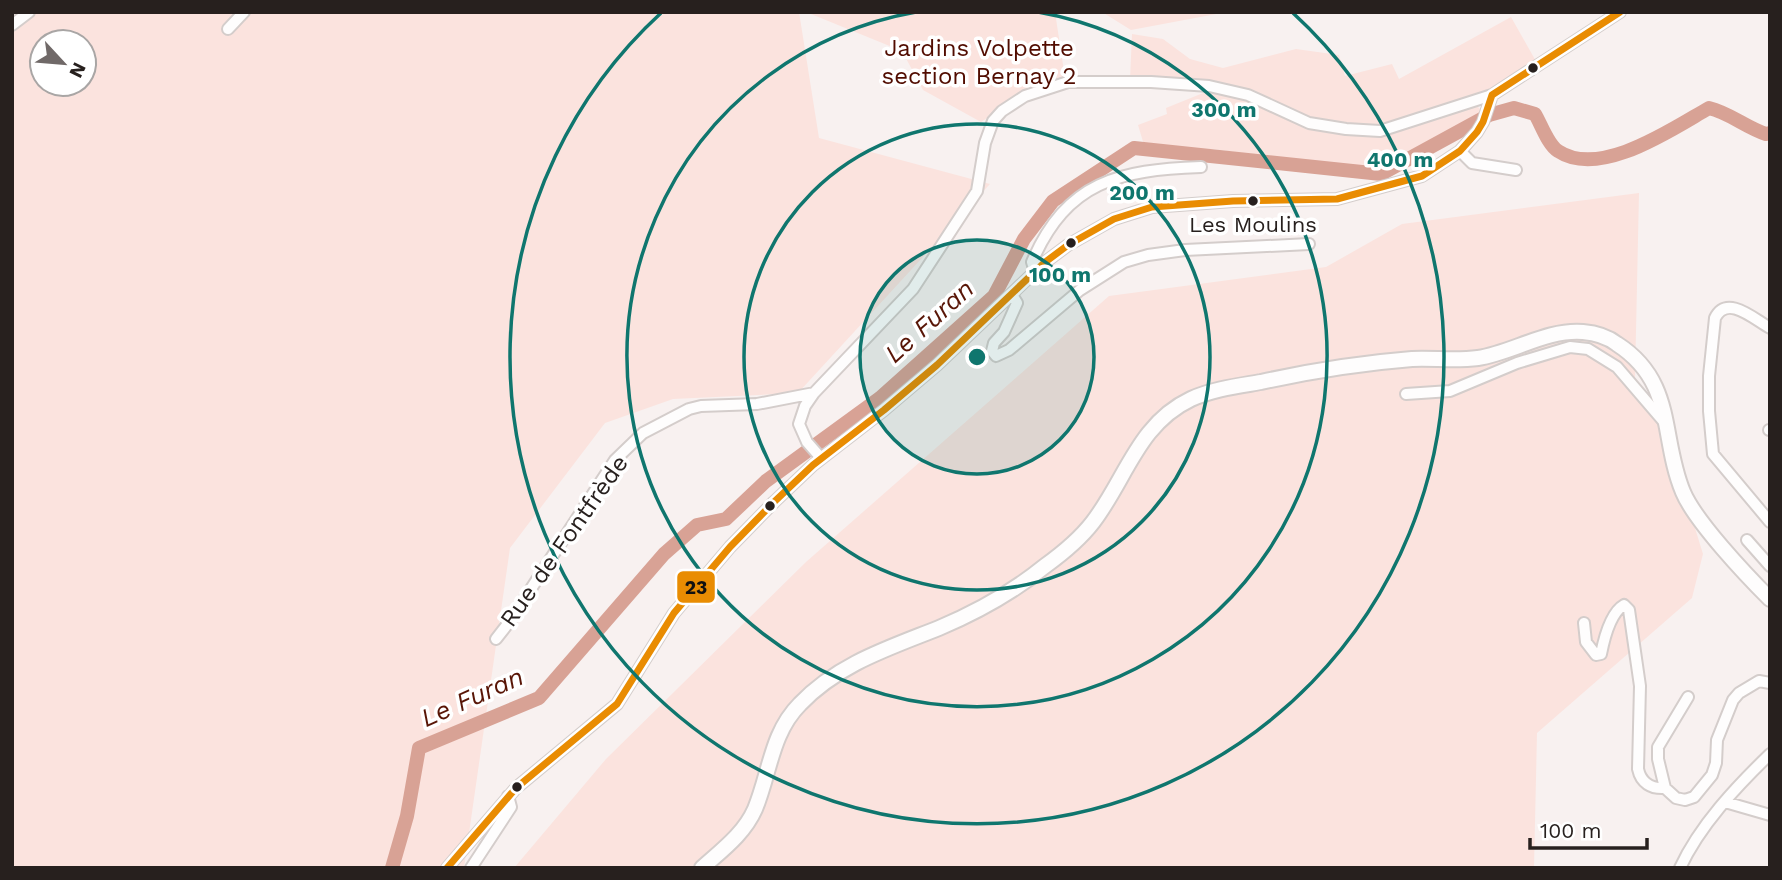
<svg xmlns="http://www.w3.org/2000/svg" width="1782" height="880" viewBox="0 0 1782 880" font-family="'Work Sans',sans-serif">
	<rect width="100%" height="100%" fill="#f8f1f0"/>
	<path fill="#fbe3de" fill-rule="evenodd" d="M 12,12 L 799,12 L 819,138 L 990,184 L 798,393 L 673,399 L 605,423 L 510,548 L 464,868 L 12,868 ZM 42,42 L 84,42 L 84,84 L 42,84 Z
		M 806,12 L 1055,12 L 1065,78 L 1021,96 L 981,122 L 923,90 L 902,51 Z
		M 1102,12 L 1227,12 L 1131,30 Z
		M 1511,17 L 1537,63 L 1491,92 L 1381,126 L 1349,126 L 1307,120 L 1255,94 L 1130,80 L 1132,34 L 1163,39 L 1190,59 L 1223,68 L 1296,49 L 1339,55 L 1345,76 L 1392,64 L 1399,79 Z
		M 1213,89 L 1240,95 L 1279,113 L 1382,133 L 1477,106 L 1481,110 L 1480,115 L 1404,159 L 1377,171 L 1213,149 L 1181,150 L 1144,145 L 1138,125 L 1167,114 L 1166,108 Z
		M 1639,193 L 1635,378 L 1669,444 L 1703,554 L 1692,598 L 1537,733 L 1534,868 L 514,868 L 606,759 L 806,562 L 1109,296 L 1326,267 L 1402,224 Z"/>
	<g fill="none" stroke-linecap="round" stroke-linejoin="round">
		<path stroke="#d8a295" stroke-width="14" d="M 392,868 L 407,816 L 419,748 L 539,698 L 664,554 L 697,525 L 726,519 L 766,481 L 880,398 L 994,296 L 1024,239 L 1053,201 L 1134,148 L 1381,174 L 1489,115 L 1514,108 L 1535,114 C 1541,124 1548,145 1558,151 C 1600,179 1672,129 1709,108 C 1730,113 1745,127 1766,134 L 1770,133"/>
		<g stroke="#d4cdcb" stroke-width="14">
			<path id="minor" d="M 12,25 L 29,12
				M 228,29 L 244,12
				M 1460,151 L 1472,163 L 1516,170
				M 1035,272 L 1032,262 C 1067,181 1119,170 1201,167
				M 1012,295 L 1017,303 L 1004,332 L 994,343 L 992,351 L 996,356 L 1009,350 L 1080,290 L 1124,262 L 1148,255 L 1185,250 L 1309,244
				M 1770,328 C 1754,319 1727,294 1715,318 L 1709,376 L 1709,411 L 1713,454 L 1770,522
				M 814,393 L 805,406 L 799,424 L 807,442 L 821,458
				M 1406,394 L 1450,391 L 1517,363 L 1570,347 L 1588,349 L 1617,367 L 1665,423
				M 1769,430 L 1770,430
				M 1747,540 L 1770,566
				M 1584,623 L 1586,642 L 1596,655 L 1601,654 C 1604,639 1610,613 1624,605 L 1629,610 L 1640,686 L 1638,769 C 1641,783 1651,789 1665,788
				M 496,639 L 510,621 L 615,460 L 643,433 L 689,409 L 701,406 L 757,404 L 814,393 L 913,289 L 977,191 L 985,143 L 993,121 L 1002,111 L 1025,96 L 1068,82 L 1151,82 L 1209,86 L 1248,95 L 1309,123 L 1346,129 L 1380,131 L 1492,95 L 1620,12
				M 1688,697 L 1658,747 L 1658,759 L 1665,788 L 1676,798 L 1685,800 L 1694,797 L 1712,775 L 1716,763 L 1717,740 L 1733,700 L 1739,693 L 1759,681 L 1770,683
				M 1725,802 L 1770,815
				M 447,868 L 516,788 L 617,704 L 674,613 L 730,547 L 774,502 L 813,465 L 884,410 L 937,365 L 1044,263 L 1068,245 L 1114,219 L 1152,207 L 1233,201 L 1337,199 L 1422,176 L 1460,151 L 1477,132 L 1483,122 L 1492,95
				M 471,868 L 511,807 L 508,796
				M 1680,868 C 1700,825 1736,787 1770,754"/>
		</g>
		<g stroke="#d4cdcb" stroke-width="18">
			<path id="major" d="M 702,868 C 722,850 744,834 755,809 C 770,773 771,733 800,704 C 838,664 889,648 939,628 C 977,612 1013,592 1045,566 C 1063,553 1080,539 1093,522 C 1126,479 1138,424 1191,399 C 1213,389 1238,386 1261,382 C 1311,371 1361,363 1412,359 C 1434,358 1456,361 1478,358 C 1512,353 1547,329 1583,332 C 1595,333 1608,337 1617,344 C 1676,382 1660,437 1683,492 C 1695,521 1746,575 1770,599"/>
		</g>
		<use href="#minor" stroke="#fefdfd" stroke-width="10"/>
		<use href="#major" stroke="#fefdfd" stroke-width="14"/>
		<g stroke="#fff" stroke-width="12">
			<path id="bus-1" d="M 447,868 L 516,788 L 617,704 L 674,613 L 730,547 L 774,502 L 813,465 L 884,410 L 937,365 L 1044,263 L 1068,245 L 1114,219 L 1152,207 L 1233,201 L 1337,199 L 1422,176 L 1460,151 L 1477,132 L 1483,122 L 1492,95 L 1620,12"/>
		</g>
		<use href="#bus-1" stroke="#e98c02" stroke-width="7"/>
	</g>
	<circle cx="977" cy="357" r="117" fill="#0f766e" fill-opacity=".12"/>
	<g fill="none" stroke="#0f766e" stroke-width="3.5">
		<circle cx="977" cy="357" r="117"/>
		<circle cx="977" cy="357" r="233"/>
		<path d="M1038 12A350 350 0 1 1 916 12"/>
		<path d="M1293 13A467 467 0 1 1 661 13"/>
	</g>
	<g fill="#27201e" stroke="#fff" stroke-width="2.5">
		<circle cx="1533" cy="68" r="6"/>
		<circle cx="1253" cy="201" r="6"/>
		<circle cx="1071" cy="243" r="6"/>
		<circle cx="770" cy="506" r="6"/>
		<circle cx="517" cy="787" r="6"/>
	</g>
	<g text-anchor="middle" stroke-width="7" stroke-linejoin="round" paint-order="stroke">
		<g font-size="22" fill="#27201e" stroke="#fff">
			<text x="1253" y="232">Les Moulins</text>
		</g>
		<g font-size="24" fill="#510c00" stroke="#fff">
			<text x="979" y="56">Jardins Volpette<tspan x="979" dy="28">section Bernay 2</tspan></text>
		</g>
		<g font-size="24" fill="#27201e" stroke="#fff">
			<text transform="translate(564 541) rotate(-55)" y="8">Rue de Fontfrède</text>
		</g>
		<g font-size="26" font-style="italic" fill="#581506" stroke="#fff">
			<text transform="translate(929 321) rotate(-42)" y="9">Le Furan</text>
			<text transform="translate(472 697) rotate(-24)" y="9">Le Furan</text>
		</g>
	</g>
	<circle cx="977" cy="357" r="10" fill="#0f766e" stroke="#fff" stroke-width="3.5"/>
	<g font-size="21" text-anchor="middle" font-weight="bold" fill="#0f766e" stroke="#fff" stroke-width="7" stroke-linejoin="round" paint-order="stroke">
		<text x="1224" y="117">300 m</text>
		<text x="1400" y="167">400 m</text>
		<text x="1142" y="200">200 m</text>
		<text x="1060" y="282">100 m</text>
	</g>
	<rect stroke="#fff" stroke-width="2.5" x="676" y="570" width="40" height="34" rx="7" fill="#e98c02"/>
	<g font-size="19" text-anchor="middle" font-weight="bold" fill="#111">
		<text x="696" y="594">23</text>
	</g>
	<rect width="1782" height="880" fill="none" stroke="#27201e" stroke-width="28"/>
	<g transform="translate(63 63) rotate(116)"><circle r="33" fill="#ffffff" stroke="#a9a6a5" stroke-width="2"/>
	<path d="M0-5L12 26L0 18L-12 26Z" fill="#706968"/>
	<text y="-10" font-size="19" font-weight="bold" text-anchor="middle" fill="#27201e">N</text>
	</g>
	<path d="M1530 838v10h117v-10" fill="none" stroke="#27201e" stroke-width="3.5"/>
	<text x="1540" y="838" font-size="21" fill="#27201e" stroke="#ffffff" stroke-width="5" paint-order="stroke">100 m</text>
</svg>
